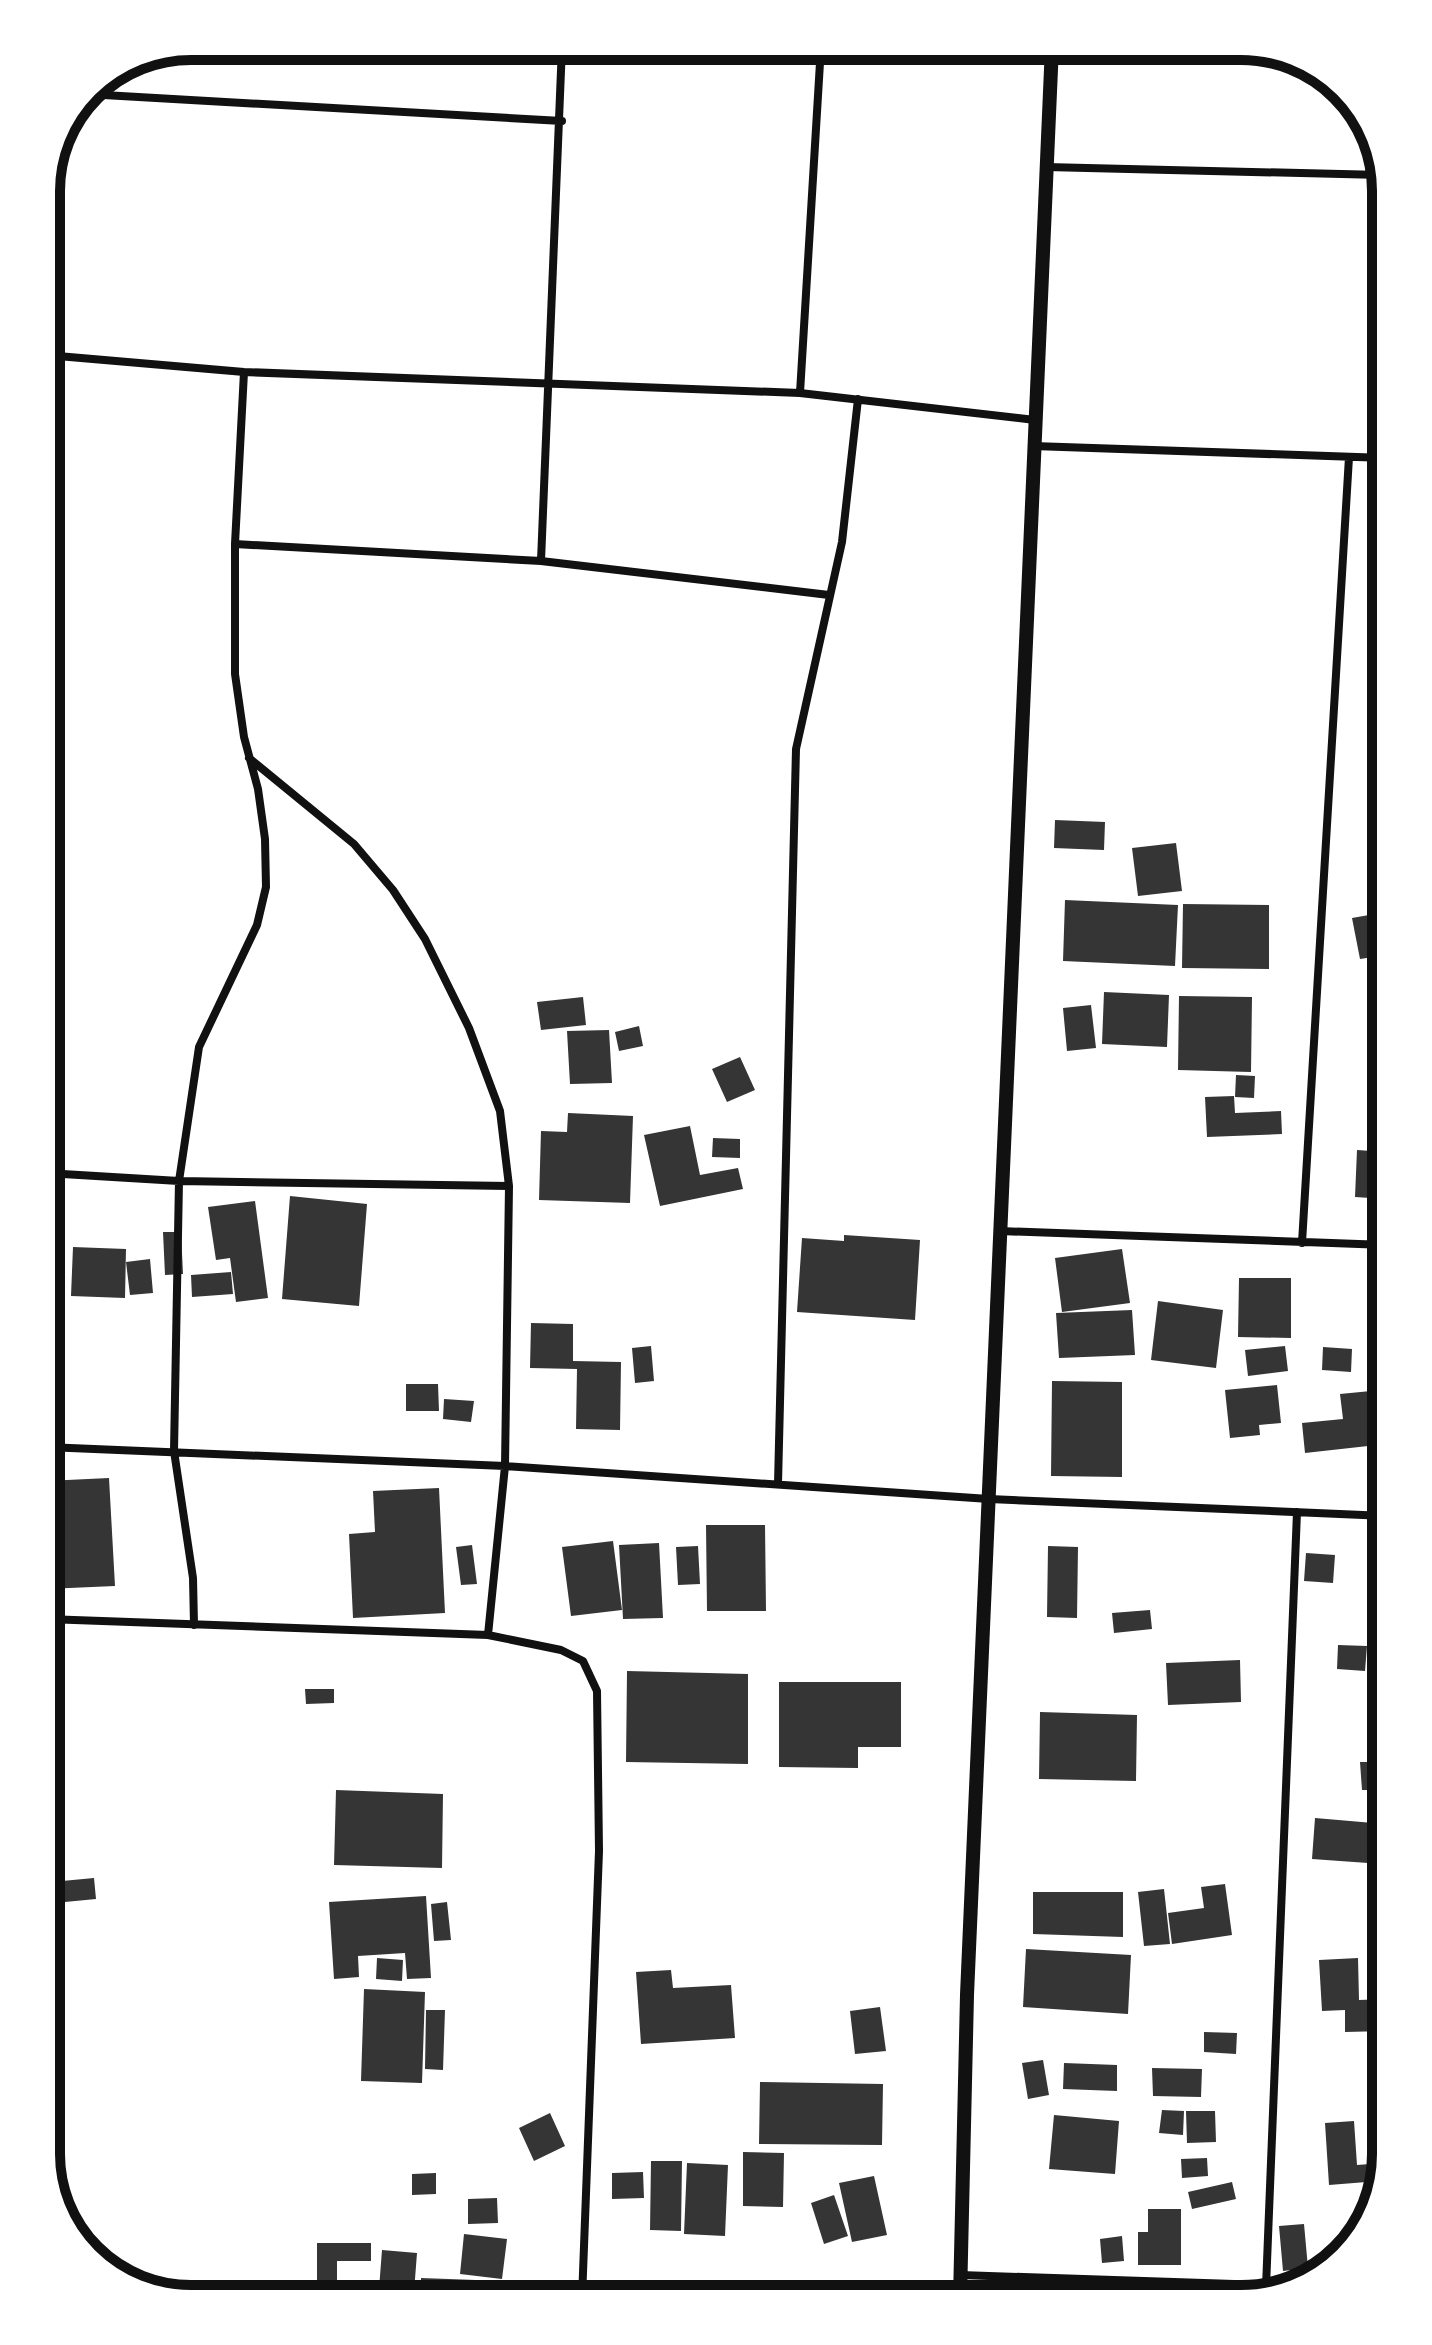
<svg xmlns="http://www.w3.org/2000/svg" width="1432" height="2345" viewBox="0 0 1432 2345" font-family="'Noto Serif',serif">
	<rect width="100%" height="100%" fill="#fff"/>
	<path fill="#353535" d="M 1381,707 L 1386,707 L 1386,749 L 1380,749 Z
		M 1055,820 L 1105,822 L 1104,850 L 1054,848 Z
		M 1176,843 L 1182,891 L 1138,896 L 1132,848 Z
		M 1065,900 L 1178,905 L 1175,966 L 1063,961 Z
		M 1183,904 L 1269,905 L 1269,969 L 1182,968 Z
		M 1386,912 L 1386,955 L 1360,959 L 1352,918 Z
		M 1104,992 L 1169,995 L 1167,1047 L 1102,1044 Z
		M 1179,996 L 1252,997 L 1251,1072 L 1178,1070 Z
		M 583,997 L 586,1025 L 541,1030 L 537,1002 Z
		M 1091,1005 L 1096,1048 L 1067,1051 L 1063,1008 Z
		M 1381,1007 L 1386,1007 L 1386,1031 L 1382,1031 Z
		M 639,1026 L 643,1046 L 619,1051 L 615,1032 Z
		M 609,1030 L 612,1083 L 570,1084 L 567,1031 Z
		M 740,1057 L 755,1090 L 727,1102 L 712,1069 Z
		M 1236,1075 L 1255,1076 L 1254,1098 L 1235,1097 Z
		M 1234,1096 L 1235,1113 L 1281,1111 L 1282,1134 L 1207,1137 L 1205,1097 Z
		M 568,1113 L 633,1116 L 630,1203 L 539,1200 L 541,1131 L 567,1132 Z
		M 690,1126 L 700,1175 L 738,1168 L 743,1189 L 660,1206 L 644,1135 Z
		M 713,1138 L 740,1139 L 740,1158 L 712,1157 Z
		M 1357,1150 L 1386,1152 L 1386,1199 L 1355,1197 Z
		M 290,1196 L 367,1204 L 359,1306 L 282,1299 Z
		M 255,1201 L 268,1298 L 236,1302 L 230,1258 L 216,1260 L 208,1207 Z
		M 46,1228 L 51,1251 L 46,1252 Z
		M 163,1232 L 181,1232 L 183,1274 L 165,1275 Z
		M 844,1235 L 920,1240 L 915,1320 L 797,1312 L 802,1238 L 844,1241 Z
		M 73,1247 L 126,1249 L 125,1298 L 71,1296 Z
		M 1122,1249 L 1130,1303 L 1062,1312 L 1055,1258 Z
		M 150,1259 L 153,1293 L 130,1295 L 126,1262 Z
		M 231,1272 L 233,1294 L 192,1297 L 191,1275 Z
		M 1239,1278 L 1291,1278 L 1291,1338 L 1238,1337 Z
		M 1158,1301 L 1223,1310 L 1216,1368 L 1151,1360 Z
		M 1132,1310 L 1135,1355 L 1059,1358 L 1056,1313 Z
		M 531,1323 L 573,1324 L 573,1361 L 621,1362 L 620,1430 L 576,1429 L 577,1369 L 530,1368 Z
		M 651,1346 L 654,1381 L 635,1383 L 632,1348 Z
		M 1285,1346 L 1288,1371 L 1248,1376 L 1245,1350 Z
		M 1323,1347 L 1352,1349 L 1351,1372 L 1322,1370 Z
		M 1052,1381 L 1122,1382 L 1122,1477 L 1051,1476 Z
		M 406,1384 L 438,1384 L 439,1411 L 406,1411 Z
		M 1277,1385 L 1281,1423 L 1259,1425 L 1260,1435 L 1230,1438 L 1225,1390 Z
		M 1371,1391 L 1377,1445 L 1305,1453 L 1302,1423 L 1343,1419 L 1340,1394 Z
		M 444,1399 L 474,1401 L 471,1422 L 443,1419 Z
		M 109,1478 L 115,1586 L 46,1589 L 46,1481 Z
		M 439,1488 L 445,1613 L 353,1618 L 349,1534 L 375,1532 L 373,1491 Z
		M 706,1525 L 765,1525 L 766,1611 L 707,1611 Z
		M 613,1541 L 622,1610 L 571,1616 L 562,1547 Z
		M 659,1543 L 663,1618 L 623,1619 L 619,1545 Z
		M 472,1545 L 477,1584 L 461,1585 L 456,1547 Z
		M 698,1546 L 700,1584 L 678,1585 L 676,1547 Z
		M 1048,1546 L 1078,1547 L 1077,1618 L 1047,1617 Z
		M 1306,1553 L 1335,1555 L 1333,1583 L 1304,1581 Z
		M 1150,1610 L 1152,1629 L 1114,1633 L 1112,1613 Z
		M 1338,1645 L 1367,1646 L 1365,1671 L 1337,1669 Z
		M 1240,1660 L 1241,1702 L 1168,1705 L 1166,1663 Z
		M 627,1671 L 748,1674 L 748,1764 L 626,1762 Z
		M 779,1682 L 901,1682 L 901,1747 L 858,1747 L 858,1768 L 779,1767 Z
		M 305,1689 L 334,1689 L 334,1703 L 306,1704 Z
		M 1040,1712 L 1137,1715 L 1136,1781 L 1039,1779 Z
		M 1360,1762 L 1383,1762 L 1384,1790 L 1362,1790 Z
		M 336,1790 L 443,1794 L 442,1868 L 334,1865 Z
		M 1315,1818 L 1385,1824 L 1382,1864 L 1312,1859 Z
		M 94,1878 L 96,1899 L 65,1902 L 62,1881 Z
		M 1225,1884 L 1232,1935 L 1172,1944 L 1168,1913 L 1204,1908 L 1201,1887 Z
		M 1164,1889 L 1170,1944 L 1144,1946 L 1138,1892 Z
		M 1033,1892 L 1123,1892 L 1123,1937 L 1033,1934 Z
		M 426,1896 L 431,1978 L 407,1979 L 405,1953 L 358,1956 L 359,1977 L 334,1979 L 329,1902 Z
		M 447,1902 L 451,1940 L 434,1941 L 431,1904 Z
		M 1026,1949 L 1131,1955 L 1128,2014 L 1023,2007 Z
		M 377,1958 L 403,1960 L 402,1981 L 376,1979 Z
		M 1358,1958 L 1359,2000 L 1386,1999 L 1386,2031 L 1345,2032 L 1345,2010 L 1322,2011 L 1319,1960 Z
		M 671,1970 L 673,1988 L 731,1985 L 735,2038 L 641,2044 L 636,1972 Z
		M 364,1989 L 425,1992 L 422,2083 L 361,2081 Z
		M 880,2007 L 886,2051 L 855,2054 L 850,2011 Z
		M 426,2010 L 445,2010 L 443,2070 L 425,2069 Z
		M 1204,2032 L 1237,2033 L 1236,2054 L 1204,2052 Z
		M 1043,2060 L 1049,2095 L 1028,2099 L 1022,2063 Z
		M 1064,2063 L 1117,2065 L 1117,2091 L 1063,2089 Z
		M 1152,2068 L 1202,2069 L 1201,2097 L 1153,2096 Z
		M 760,2082 L 883,2084 L 882,2145 L 759,2144 Z
		M 1162,2110 L 1184,2111 L 1183,2135 L 1159,2133 Z
		M 1186,2111 L 1215,2111 L 1216,2142 L 1187,2143 Z
		M 550,2113 L 565,2146 L 534,2161 L 519,2128 Z
		M 1054,2115 L 1119,2121 L 1115,2174 L 1049,2169 Z
		M 1354,2121 L 1357,2165 L 1383,2163 L 1379,2181 L 1329,2185 L 1325,2123 Z
		M 1370,2129 L 1386,2129 L 1385,2159 L 1370,2159 Z
		M 743,2152 L 784,2153 L 783,2207 L 743,2206 Z
		M 1207,2158 L 1208,2176 L 1182,2178 L 1181,2159 Z
		M 651,2161 L 682,2161 L 681,2231 L 650,2230 Z
		M 687,2163 L 728,2165 L 725,2236 L 684,2234 Z
		M 643,2172 L 644,2198 L 612,2199 L 612,2173 Z
		M 436,2173 L 436,2194 L 412,2195 L 412,2174 Z
		M 874,2176 L 887,2235 L 852,2242 L 839,2183 Z
		M 1232,2182 L 1236,2199 L 1192,2209 L 1188,2192 Z
		M 834,2195 L 848,2236 L 824,2244 L 811,2203 Z
		M 497,2198 L 498,2223 L 468,2224 L 468,2199 Z
		M 1148,2209 L 1181,2209 L 1181,2265 L 1138,2265 L 1138,2232 L 1148,2232 Z
		M 1304,2224 L 1308,2268 L 1283,2271 L 1279,2226 Z
		M 464,2234 L 507,2239 L 502,2279 L 460,2274 Z
		M 1122,2236 L 1124,2261 L 1102,2263 L 1100,2239 Z
		M 317,2243 L 371,2243 L 371,2261 L 337,2261 L 337,2294 L 317,2295 Z
		M 382,2250 L 417,2253 L 414,2292 L 379,2289 Z
		M 421,2278 L 503,2281 L 502,2299 L 421,2299 Z"/>
	<g fill="none" stroke-linecap="round" stroke-linejoin="round">
		<path stroke="#111" stroke-width="8" d="M 86,94 L 562,121
			M 1046,167 L 1382,175
			M 1371,175 L 1372,131
			M 46,355 L 244,372 L 800,393 L 1035,420
			M 800,393 L 821,46
			M 1033,446 L 1386,458
			M 235,544 L 541,561 L 829,595
			M 541,561 L 562,46
			M 249,758 L 354,844 L 393,890 L 425,939 L 469,1028 L 500,1111 L 509,1186 L 505,1466 L 488,1635
			M 46,1173 L 179,1181 L 509,1186
			M 1000,1231 L 1386,1245
			M 1302,1243 L 1349,457
			M 46,1447 L 505,1466 L 989,1499 L 1386,1516
			M 778,1484 L 796,749 L 842,542 L 858,399
			M 46,1619 L 488,1635 L 561,1650 L 583,1661 L 597,1691 L 599,1851 L 582,2299
			M 194,1625 L 193,1578 L 174,1451 L 179,1181 L 199,1047 L 257,925 L 266,887 L 265,839 L 258,789 L 244,737 L 235,674 L 235,544 L 244,372
			M 960,2275 L 1294,2286
			M 132,2282 L 213,2299
			M 1266,2287 L 1297,1512"/>
		<path stroke="#111" stroke-width="14" d="M 960,2299 L 967,1995 L 1052,46"/>
	</g>
	<path d="M0 0H1432V2345H0ZM191 60H1241A131 131 0 0 1 1372 191V2154A131 131 0 0 1 1241 2285H191A131 131 0 0 1 60 2154V191A131 131 0 0 1 191 60Z" fill="#fff" fill-rule="evenodd"/>
	<path fill="none" stroke="#111" stroke-width="10" d="M191 60H1241A131 131 0 0 1 1372 191V2154A131 131 0 0 1 1241 2285H191A131 131 0 0 1 60 2154V191A131 131 0 0 1 191 60Z"/>
</svg>
